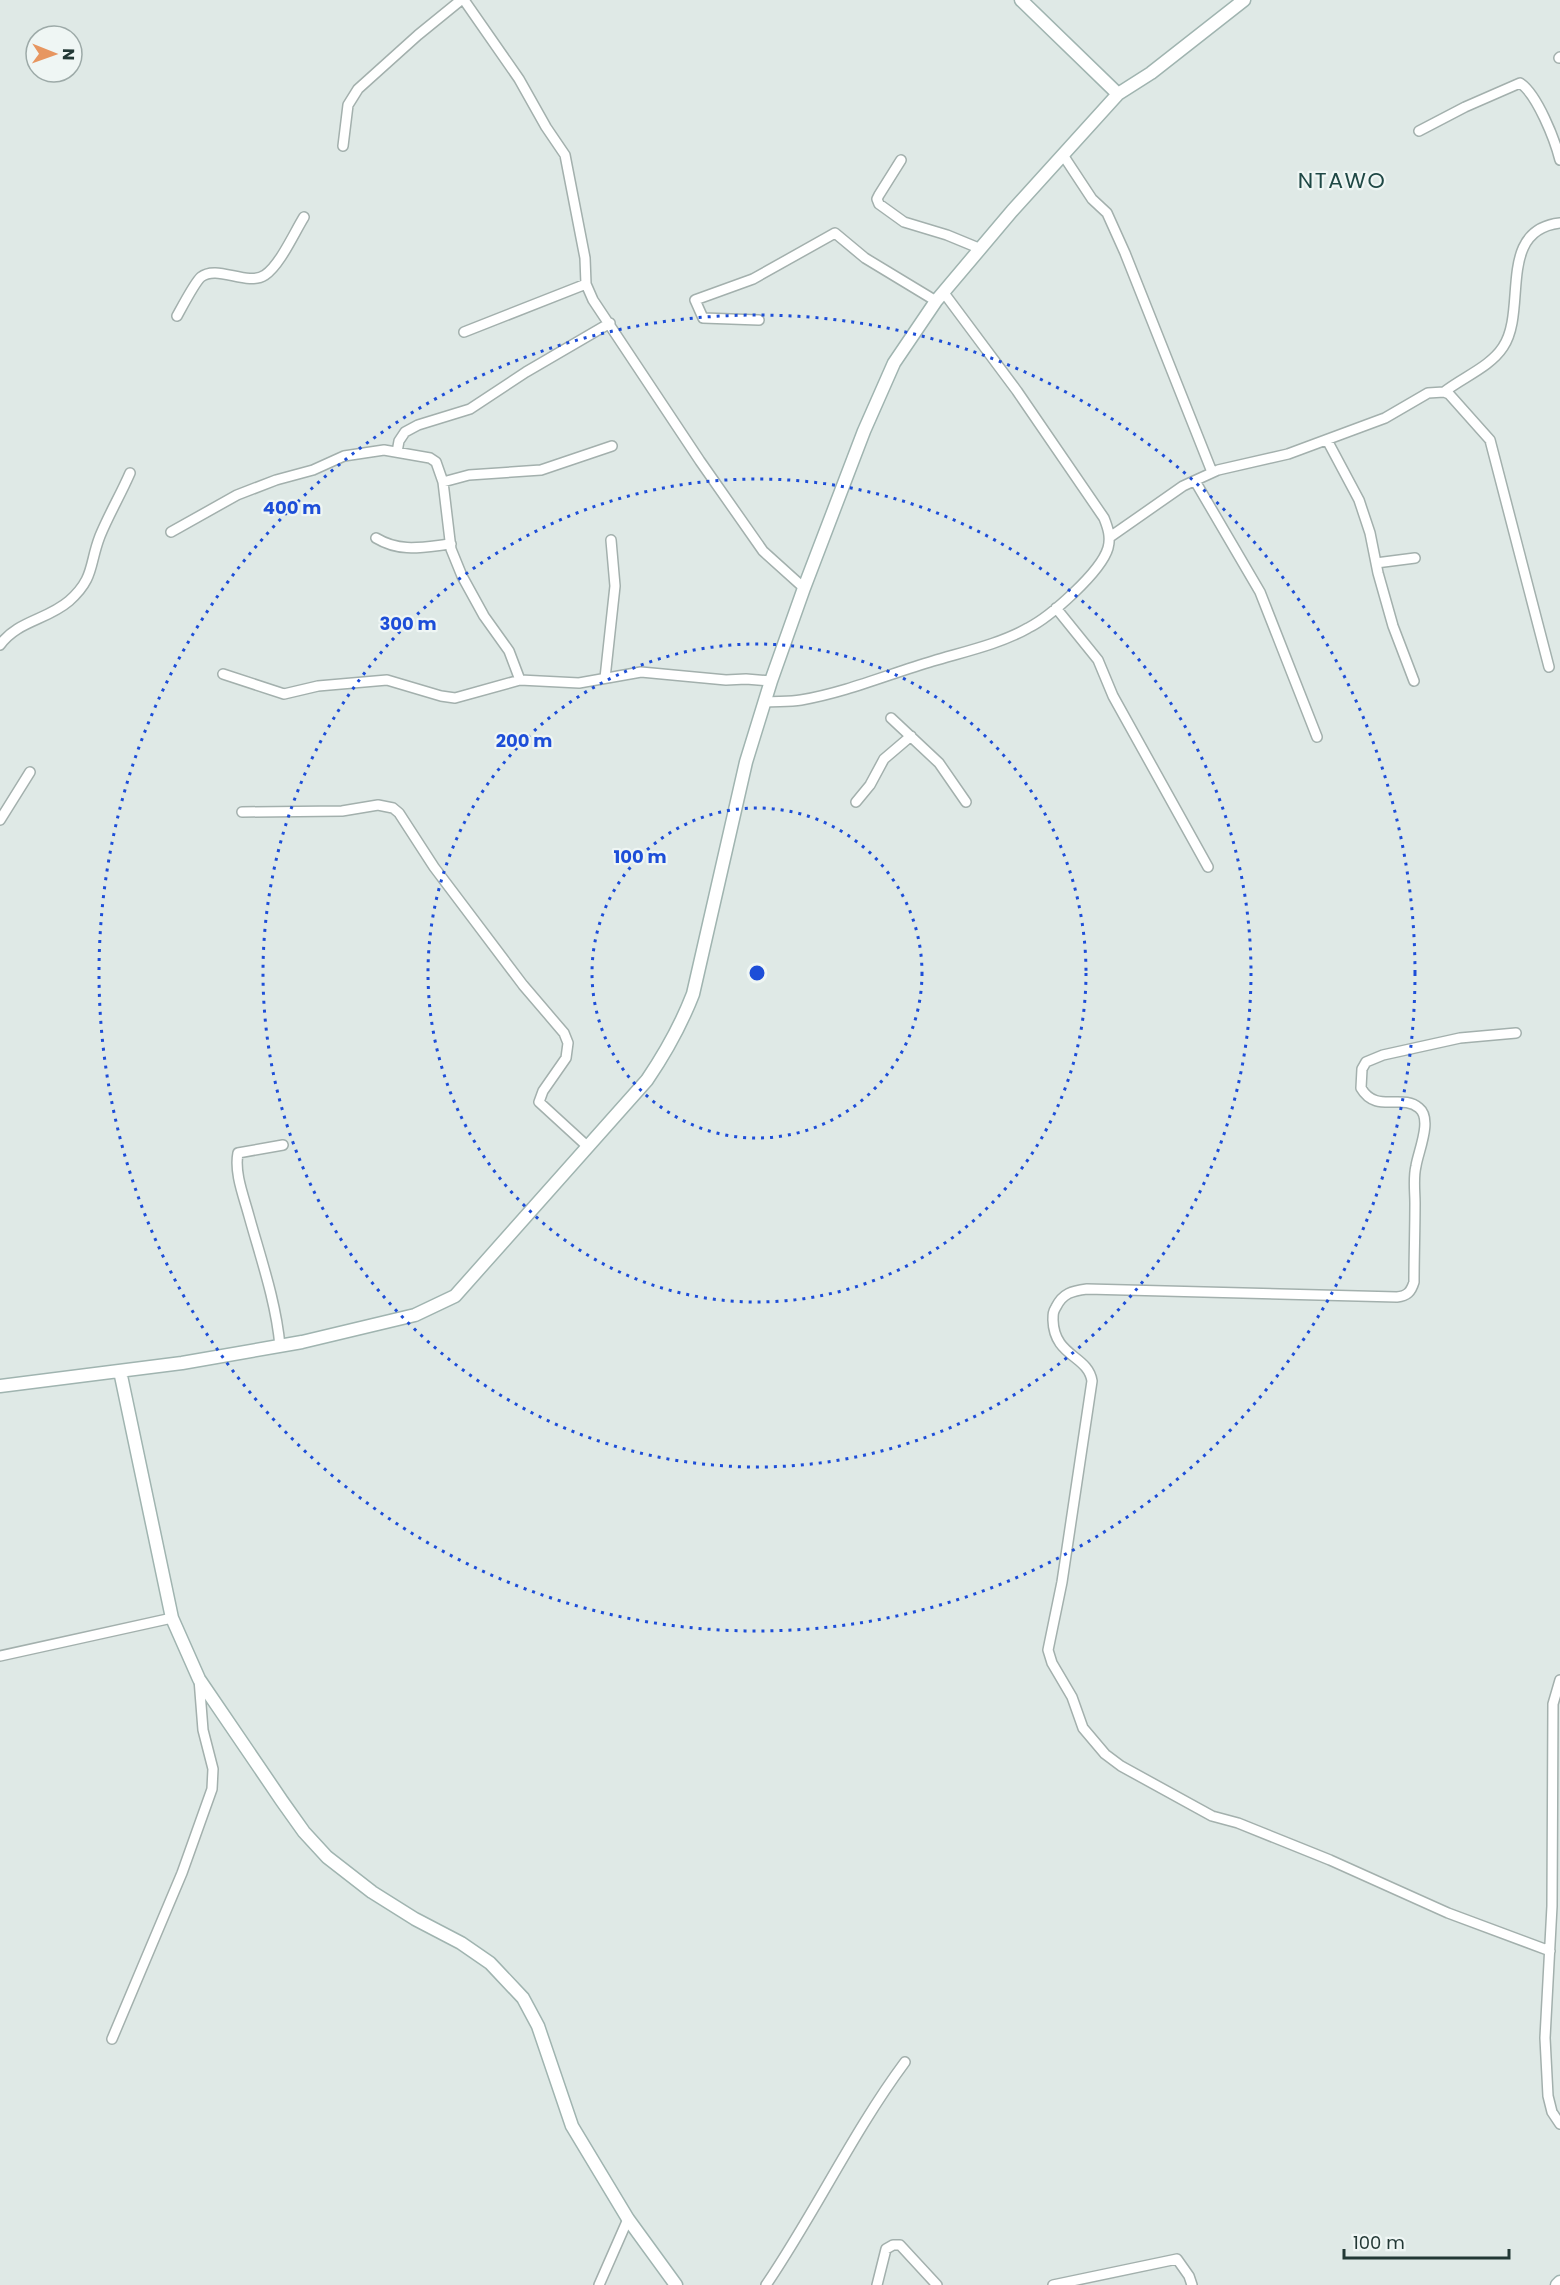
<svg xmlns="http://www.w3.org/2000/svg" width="1560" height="2285" viewBox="0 0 1560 2285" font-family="Poppins,sans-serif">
	<rect width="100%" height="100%" fill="#dfe9e6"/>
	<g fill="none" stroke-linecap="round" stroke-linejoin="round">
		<g stroke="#a3b0ad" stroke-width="12">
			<path id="street" d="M 464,0 L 519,79 L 546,127 L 565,155 L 585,258 L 586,284 L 593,300 L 700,461 L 763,551 L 804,588
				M 1559,58 L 1560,57
				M 1419,131 L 1465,107 L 1520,83 C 1537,94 1555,140 1560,160
				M 343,146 L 348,105 L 358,89 L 418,35 L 461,0
				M 1063,155 L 1092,199 L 1107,213 L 1125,253 L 1212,472
				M 901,160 L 879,195 L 877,199 L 879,204 L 904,222 L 947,235 L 981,249
				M 177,316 C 182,307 195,282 201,277 C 217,264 247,287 265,275 C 280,265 294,233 304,217
				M 759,320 L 703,318 L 695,300 L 753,279 L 835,233 L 865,258 L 936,301
				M 464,332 L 586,284
				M 1444,392 C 1463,377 1490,367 1503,347 C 1528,310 1496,230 1560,223
				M 1327,440 L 1359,500 L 1370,533 L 1378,573 L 1393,626 L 1414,681
				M 397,452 L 399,441 L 405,432 L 418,425 L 470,409 L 526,372 L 610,323
				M 1195,481 L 1260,592 L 1317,737
				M 443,482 L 469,475 L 541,470 L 612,446
				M 171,532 L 237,495 L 276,480 L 313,470 L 344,456 L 384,450 L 430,458 L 436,462 L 443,482 L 451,549 L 462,576 L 484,616 L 509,651 L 520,680
				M 1110,537 L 1183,486 L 1218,470 L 1288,454 L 1385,418 L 1428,393 L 1444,392 L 1449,394 L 1490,440 L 1549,667
				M 376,538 C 401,553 423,547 451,544
				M 1376,563 L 1415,558
				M 1056,608 L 1098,660 L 1113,696 L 1208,867
				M 0,645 C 17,621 47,620 69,601 C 95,578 89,564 100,536 C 109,514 121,494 130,473
				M 223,674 L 284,694 L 318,686 L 387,680 L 441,696 L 455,698 L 520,680 L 579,683 L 641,672 L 726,680 L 746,679 L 771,681
				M 605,678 L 615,586 L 611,540
				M 765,702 C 777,701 790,702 801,700 C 847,692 889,674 933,661 C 963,652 1000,644 1028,628 C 1050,617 1101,572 1108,548 C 1111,537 1108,528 1104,518 L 1017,391 L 944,293
				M 891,718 L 939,763 L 966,802
				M 856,802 L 870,785 L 884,759 L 911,736
				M 242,812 L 342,811 L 378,805 L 393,808 L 399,813 L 434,867 L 523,985 L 564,1033 L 568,1043 L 566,1058 L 543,1091 L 539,1102 L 587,1146
				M 0,820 L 30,772
				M 1516,1033 L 1460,1038 L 1383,1055 L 1366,1062 L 1362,1069 L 1361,1088 C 1376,1114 1402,1093 1419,1108 C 1433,1119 1418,1152 1416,1166 C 1413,1178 1415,1191 1415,1203 C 1415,1230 1414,1256 1414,1282 C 1411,1292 1407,1296 1397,1297 L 1087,1289 C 1072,1291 1063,1293 1056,1307 C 1053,1312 1053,1314 1053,1320 C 1054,1357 1088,1355 1092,1381 L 1062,1582 L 1048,1650 L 1052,1663 L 1072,1697 L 1083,1728 L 1105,1754 L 1121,1766 L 1212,1816 L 1238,1823 L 1330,1860 L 1448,1913 L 1550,1951
				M 280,1346 C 276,1302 261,1259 249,1216 C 244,1197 234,1173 238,1153 L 283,1145
				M 0,1656 L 172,1618
				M 1560,1680 L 1553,1704 L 1552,1906 L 1545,2038 L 1548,2096 L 1552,2112 L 1560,2124
				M 112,2039 L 182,1873 L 212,1789 L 213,1769 L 203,1730 L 199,1679
				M 599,2285 L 628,2219
				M 766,2285 C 815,2213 853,2132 905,2062
				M 877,2285 L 886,2249 L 893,2245 L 900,2245 L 937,2285
				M 1053,2285 L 1177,2259 L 1189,2276 L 1192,2285"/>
		</g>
		<g stroke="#a0b4b0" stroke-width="15">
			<path id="secondary" d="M 1021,0 L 1118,94
				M 120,1371 L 172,1618 L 199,1679 L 282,1801 L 304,1832 L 327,1857 L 372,1892 L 415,1919 L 461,1943 L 490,1963 L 523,1998 L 538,2026 L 572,2126 L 628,2219 L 676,2285
				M 0,1386 L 182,1363 L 302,1342 L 415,1315 L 455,1296 L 647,1080 C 666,1052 681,1025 693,994 L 746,762 L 771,681 L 804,588 L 864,431 L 894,363 L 936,301 L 1012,211 L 1118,94 L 1151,73 L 1244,0
				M 1557,2285 L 1560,2282"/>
		</g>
		<use href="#street" stroke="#fff" stroke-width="9"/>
		<use href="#secondary" stroke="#fff" stroke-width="12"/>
	</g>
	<g fill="none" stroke="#1d4ed8" stroke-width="3" stroke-dasharray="3 6">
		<circle cx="757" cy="973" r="165"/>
		<circle cx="757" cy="973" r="329"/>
		<circle cx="757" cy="973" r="494"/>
		<circle cx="757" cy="973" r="658"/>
	</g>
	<g text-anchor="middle" stroke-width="4.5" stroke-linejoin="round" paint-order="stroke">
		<g font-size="22" letter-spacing="1.5" fill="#1f4845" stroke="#eff6f4">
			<text x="1342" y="188">NTAWO</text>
		</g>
	</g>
	<circle cx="757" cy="973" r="9" fill="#1d4ed8" stroke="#eff6f4" stroke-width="3"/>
	<g font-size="18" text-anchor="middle" font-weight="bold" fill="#1d4ed8" stroke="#eff6f4" stroke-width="4.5" stroke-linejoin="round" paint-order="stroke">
		<text x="292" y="514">400 m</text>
		<text x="408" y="630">300 m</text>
		<text x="524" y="747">200 m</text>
		<text x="640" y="863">100 m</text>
	</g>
	<g transform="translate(54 54) rotate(91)"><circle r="28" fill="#eff6f4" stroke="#9daaa8" stroke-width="1.5"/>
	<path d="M0-4.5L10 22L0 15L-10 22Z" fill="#e79660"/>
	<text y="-9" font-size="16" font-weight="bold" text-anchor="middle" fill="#223835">N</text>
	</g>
	<path d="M1344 2249v9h165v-9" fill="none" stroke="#223835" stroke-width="3"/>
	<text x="1353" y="2249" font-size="18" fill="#223835" stroke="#eff6f4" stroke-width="4.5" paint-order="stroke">100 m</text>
</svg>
